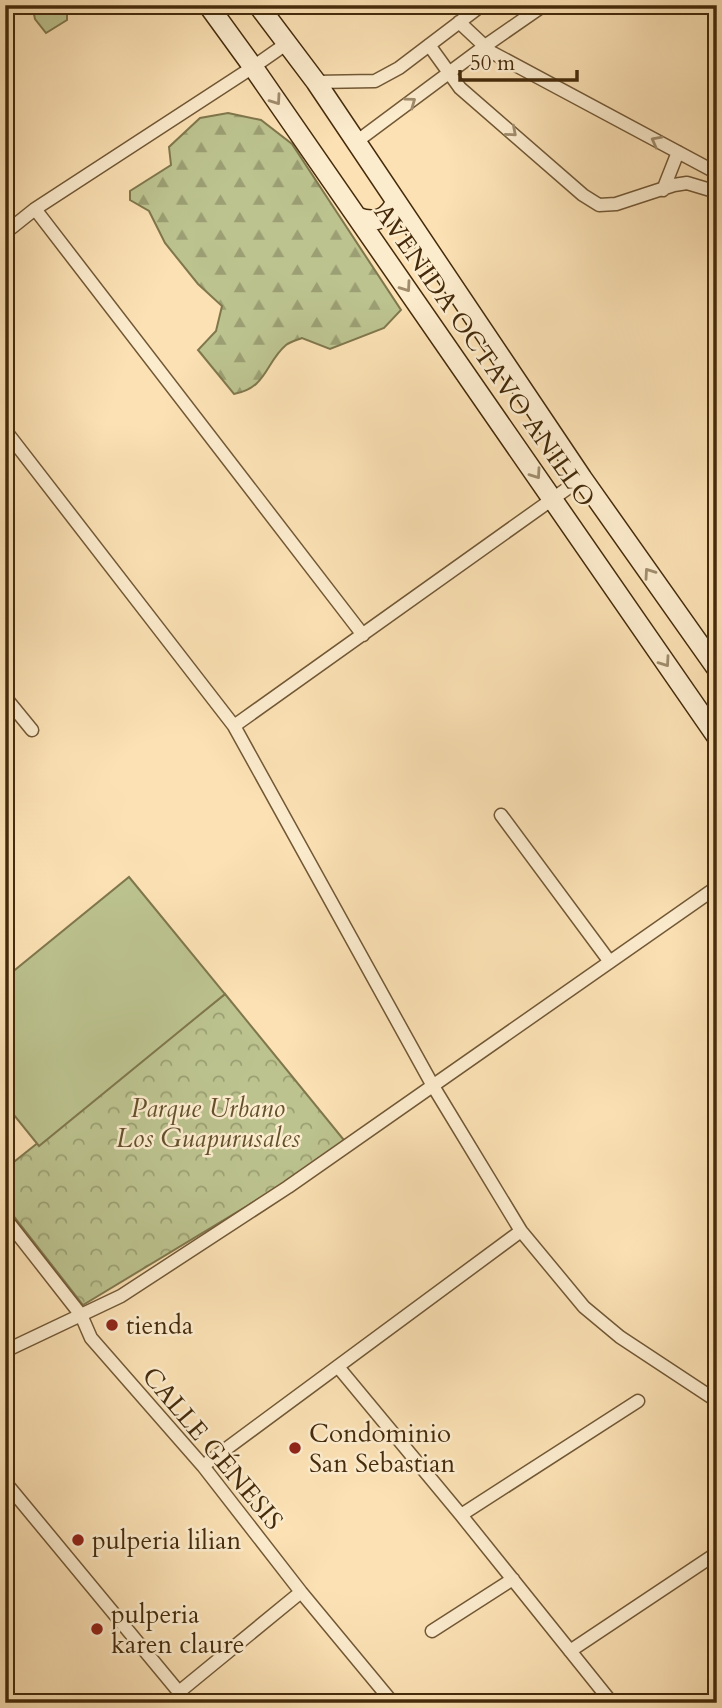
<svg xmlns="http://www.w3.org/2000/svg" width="722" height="1708" viewBox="0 0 722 1708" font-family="Cardo,serif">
	<defs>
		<pattern id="forest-firs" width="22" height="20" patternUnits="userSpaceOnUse" patternTransform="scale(1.75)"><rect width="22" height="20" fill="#bcc38f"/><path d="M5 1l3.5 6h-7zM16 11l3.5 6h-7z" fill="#9b9f73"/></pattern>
		<pattern id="park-crowns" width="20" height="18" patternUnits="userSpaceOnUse" patternTransform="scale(1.75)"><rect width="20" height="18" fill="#bcc38f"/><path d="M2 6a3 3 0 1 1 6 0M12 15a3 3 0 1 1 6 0" fill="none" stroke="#9b9f73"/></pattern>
	</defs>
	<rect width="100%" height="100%" fill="#fbe1b4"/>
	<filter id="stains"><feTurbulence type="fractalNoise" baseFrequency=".00286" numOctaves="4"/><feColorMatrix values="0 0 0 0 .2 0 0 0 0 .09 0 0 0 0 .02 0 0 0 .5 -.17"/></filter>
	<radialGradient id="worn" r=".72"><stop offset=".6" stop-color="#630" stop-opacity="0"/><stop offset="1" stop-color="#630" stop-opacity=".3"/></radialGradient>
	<path fill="url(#forest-firs)" stroke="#80774d" stroke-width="2" d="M 32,5 L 62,5 L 67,13 L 67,20 L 46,33 L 35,19 Z
		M 228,113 L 261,120 L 292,144 L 401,310 L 384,328 L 330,349 L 302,338 C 297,340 290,342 286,345 C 265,363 267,388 234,394 L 198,350 L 216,331 L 222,306 L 198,284 L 165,243 L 149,211 L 130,200 L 130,191 L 171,165 L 169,147 L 200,118 Z"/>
	<path fill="url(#park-crowns)" stroke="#80774d" stroke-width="2" d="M 225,994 L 348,1145 L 83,1305 L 5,1205 L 5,1169 Z"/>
	<path fill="#bcc38f" stroke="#80774d" stroke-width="2" d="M 129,877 L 225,994 L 39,1146 L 5,1104 L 5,978 Z"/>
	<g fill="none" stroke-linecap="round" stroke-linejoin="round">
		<g stroke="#725835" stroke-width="15">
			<path id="street" d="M 459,22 L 491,52 L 717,173
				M 429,45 L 460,88 L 583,195 L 599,205 L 616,204 L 674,185 L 687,183 L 717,192
				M 316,82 L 375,81 L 399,68 L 482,5
				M 356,142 L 485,46 L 544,5
				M 663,190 L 678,152
				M 35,209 L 363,635
				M 5,233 L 35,209 L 253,67 L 286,44
				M 5,430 L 234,726 L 433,1086 L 521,1231 L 584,1307 L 620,1337 L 717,1401
				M 5,697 L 32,730
				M 234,726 L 582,478
				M 501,815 L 610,962
				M 5,1218 L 81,1315 L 91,1338 L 203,1466 L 301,1592 L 393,1703
				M 5,1351 L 121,1296 L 288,1187 L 717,887
				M 339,1368 L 461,1515 L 612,1703
				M 203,1466 L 521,1231
				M 5,1482 L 188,1703
				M 461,1515 L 638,1401
				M 432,1631 L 513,1579
				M 570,1651 L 717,1553
				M 179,1692 L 301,1592"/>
		</g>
		<g stroke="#452b0b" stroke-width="22">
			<path id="secondary" d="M 208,5 L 253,67 L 717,737
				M 258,5 L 316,82 L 582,478 L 717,669
				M 357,217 C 375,224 389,219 396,201"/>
		</g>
		<use href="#street" stroke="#fcecce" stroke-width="12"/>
		<use href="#secondary" stroke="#fcecce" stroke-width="19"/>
	</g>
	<defs><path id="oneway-chevron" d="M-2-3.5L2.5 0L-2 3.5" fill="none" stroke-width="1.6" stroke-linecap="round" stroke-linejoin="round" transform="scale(1.75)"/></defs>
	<g stroke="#a08c6c">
		<use href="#oneway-chevron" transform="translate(276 100) rotate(55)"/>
		<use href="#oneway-chevron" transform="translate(411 102) rotate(-36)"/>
		<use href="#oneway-chevron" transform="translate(512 132) rotate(41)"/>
		<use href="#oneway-chevron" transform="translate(656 141) rotate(-152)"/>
		<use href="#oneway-chevron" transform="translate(406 287) rotate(55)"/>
		<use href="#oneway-chevron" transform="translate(536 474) rotate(55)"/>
		<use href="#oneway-chevron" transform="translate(649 573) rotate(-125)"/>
		<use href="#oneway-chevron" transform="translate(665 662) rotate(55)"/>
	</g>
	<g fill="#8f2418" stroke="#fcecce" stroke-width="2.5">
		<circle cx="112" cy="1325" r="7"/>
		<circle cx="295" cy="1448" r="7"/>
		<circle cx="78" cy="1540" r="7"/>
		<circle cx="97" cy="1629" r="7"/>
	</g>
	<g text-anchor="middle" stroke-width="5" stroke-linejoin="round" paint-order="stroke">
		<g font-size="26" fill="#452b0b" stroke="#fcecce">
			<text transform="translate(485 355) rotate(55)" y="9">AVENIDA OCTAVO ANILLO</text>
			<text transform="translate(213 1448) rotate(50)" y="9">CALLE GÉNESIS</text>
		</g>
		<g font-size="26" font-style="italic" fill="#63512c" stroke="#fcecce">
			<text x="208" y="1117">Parque Urbano<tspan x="208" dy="30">Los Guapurusales</tspan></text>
		</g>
		<g font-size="26" fill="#452b0b" stroke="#fcecce" text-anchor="start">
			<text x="126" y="1334">tienda</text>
			<text x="309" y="1442">Condominio<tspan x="309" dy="30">San Sebastian</tspan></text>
			<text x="92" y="1549">pulperia lilian</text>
			<text x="111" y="1623">pulperia<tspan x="111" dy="30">karen claure</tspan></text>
		</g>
	</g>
	<rect width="722" height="1708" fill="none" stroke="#fbe1b4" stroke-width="28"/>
	<rect x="7" y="7" width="708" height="1694" fill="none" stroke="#452b0b" stroke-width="3.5"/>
	<rect x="14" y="14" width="694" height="1680" fill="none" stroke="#452b0b" stroke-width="2"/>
	<path d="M460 70v10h117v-10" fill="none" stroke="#452b0b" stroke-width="3.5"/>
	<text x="470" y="70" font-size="21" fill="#452b0b" stroke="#fcecce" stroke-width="5" paint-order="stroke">50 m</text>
	<rect width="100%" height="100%" filter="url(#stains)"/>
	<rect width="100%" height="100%" fill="url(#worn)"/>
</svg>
